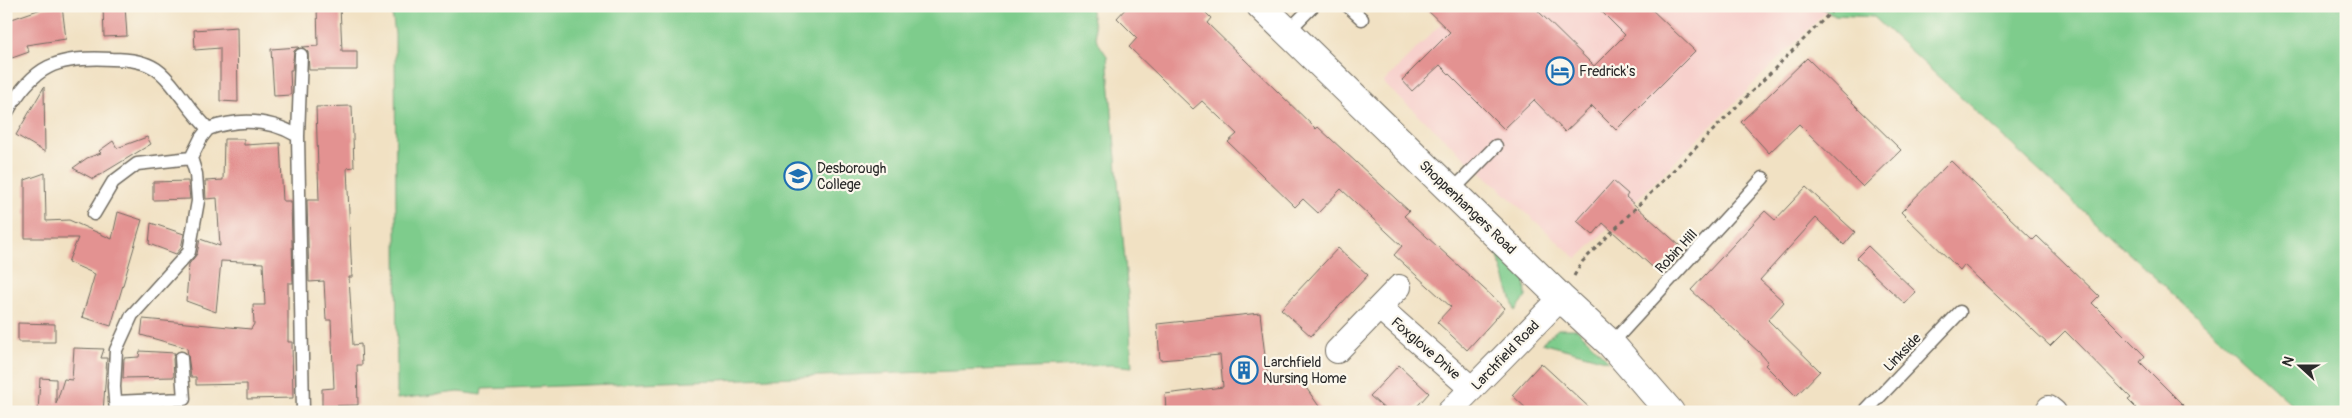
<svg xmlns="http://www.w3.org/2000/svg" width="2352" height="418" viewBox="0 0 2352 418" font-family="Pangolin,sans-serif">
	<rect width="100%" height="100%" fill="#fbf7ec"/>
	<filter id="ink" filterUnits="userSpaceOnUse"><feTurbulence type="fractalNoise" baseFrequency=".02" numOctaves="2"/><feDisplacementMap in="SourceGraphic" scale="10" xChannelSelector="R" yChannelSelector="G"/><feConvolveMatrix kernelMatrix="1 2 1 2 8 2 1 2 1" color-interpolation-filters="sRGB"/></filter>
	<filter id="wash" filterUnits="userSpaceOnUse"><feTurbulence type="fractalNoise" baseFrequency=".0096" numOctaves="4" result="noise"/><feDisplacementMap in="SourceGraphic" scale="20" xChannelSelector="R" yChannelSelector="G"/><feGaussianBlur stdDeviation="1.12" result="paint"/><feColorMatrix in="noise" values="0 0 0 0 0 0 0 0 0 0 0 0 0 0 0 0 0 1.4 0 .05"/><feComposite in="paint" operator="in"/></filter>
	<g filter="url(#wash)">
		<rect width="100%" height="100%" fill="#f1e1c3"/>
		<path fill="#f7d0cc" d="M 1458,6 L 1818,6 L 1827,11 L 1577,259 L 1383,83 Z"/>
		<path fill="#7ecc8c" stroke="#547c5c" d="M 391,6 L 1090,6 L 1097,41 L 1107,56 L 1128,295 L 1132,367 L 1111,365 L 482,389 L 481,395 L 459,392 L 397,399 L 395,34 Z
			M 1818,6 L 2346,6 L 2346,412 L 2300,412 L 1874,17 L 1834,15 Z
			M 1495,247 L 1525,275 L 1526,297 L 1515,311 Z
			M 1558,329 L 1577,329 L 1609,361 L 1542,343 Z"/>
		<g id="blocks">
			<path fill="#e39291" d="M 62,6 L 66,39 L 26,45 L 29,52 L 12,58 L 6,42 L 6,21 L 44,8 Z
				M 103,6 L 125,6 L 127,36 L 104,37 Z
				M 317,6 L 340,6 L 342,51 L 357,51 L 357,70 L 309,70 L 308,52 L 302,47 L 318,46 Z
				M 1128,6 L 1199,6 L 1211,18 L 1207,23 L 1316,129 L 1318,127 L 1409,211 L 1404,216 L 1505,308 L 1467,350 L 1437,322 L 1451,307 L 1394,255 L 1402,246 L 1341,189 L 1318,213 L 1303,199 L 1295,207 L 1228,142 L 1237,134 L 1202,101 L 1193,109 L 1129,47 L 1137,38 L 1117,18 Z
				M 1423,6 L 1533,6 L 1594,66 L 1625,35 L 1596,6 L 1648,6 L 1695,51 L 1616,130 L 1592,106 L 1565,132 L 1534,100 L 1504,129 L 1440,65 L 1412,91 L 1402,80 L 1450,32 Z
				M 237,27 L 238,102 L 220,101 L 220,48 L 195,50 L 194,30 Z
				M 299,47 L 294,51 L 292,70 L 290,70 L 291,95 L 274,96 L 271,49 Z
				M 1807,58 L 1901,150 L 1863,187 L 1799,124 L 1769,153 L 1741,122 Z
				M 44,87 L 45,152 L 16,135 Z
				M 352,106 L 354,167 L 347,168 L 352,277 L 349,277 L 353,345 L 361,344 L 362,365 L 357,365 L 358,405 L 322,406 L 322,389 L 334,388 L 331,320 L 326,320 L 324,281 L 309,282 L 307,200 L 319,200 L 316,107 Z
				M 147,137 L 151,144 L 93,179 L 73,168 L 87,158 L 101,153 L 99,151 L 113,141 L 117,148 Z
				M 224,139 L 244,139 L 244,145 L 280,143 L 283,201 L 291,201 L 293,283 L 288,283 L 288,342 L 292,342 L 293,398 L 247,399 L 247,384 L 196,385 L 196,377 L 191,377 L 187,348 L 141,335 L 143,319 L 251,329 L 254,324 L 253,305 L 265,305 L 263,263 L 221,261 L 216,312 L 186,301 L 189,264 L 197,254 L 200,239 L 220,246 L 217,198 L 206,199 L 205,181 L 223,180 Z
				M 1951,161 L 2033,240 L 2037,236 L 2099,296 L 2092,303 L 2145,356 L 2140,362 L 2190,412 L 2140,412 L 2128,400 L 2131,398 L 2065,331 L 2050,346 L 1964,265 L 1960,270 L 1901,212 Z
				M 45,173 L 46,221 L 69,220 L 112,239 L 118,212 L 142,220 L 111,326 L 82,317 L 95,274 L 68,262 L 78,238 L 25,238 L 25,180 Z
				M 188,181 L 190,199 L 153,200 L 153,182 Z
				M 1613,181 L 1628,194 L 1626,197 L 1680,246 L 1657,271 L 1603,223 L 1593,235 L 1577,221 Z
				M 1806,187 L 1855,232 L 1844,245 L 1816,218 L 1760,280 L 1784,302 L 1768,320 L 1820,371 L 1796,396 L 1765,365 L 1768,362 L 1760,353 L 1691,290 L 1765,211 L 1775,220 Z
				M 151,223 L 184,234 L 181,248 L 176,254 L 149,244 Z
				M 1868,246 L 1916,292 L 1905,304 L 1856,258 Z
				M 1338,248 L 1368,275 L 1311,336 L 1281,309 Z
				M 1260,313 L 1268,382 L 1300,379 L 1323,412 L 1166,412 L 1165,394 L 1223,387 L 1220,355 L 1160,360 L 1157,324 Z
				M 18,323 L 55,324 L 55,342 L 18,342 Z
				M 74,348 L 104,349 L 101,358 L 107,358 L 103,412 L 57,410 L 57,412 L 38,412 L 40,378 L 56,379 L 56,404 L 64,379 L 72,380 Z
				M 140,351 L 175,353 L 173,359 L 174,377 L 123,378 L 124,358 L 139,357 Z
				M 1541,363 L 1594,412 L 1530,412 L 1512,395 Z
				M 1399,365 L 1429,393 L 1412,412 L 1388,412 L 1370,396 Z"/>
		</g>
	</g>
	<g filter="url(#ink)">
		<use href="#blocks" fill-opacity="0" stroke="#706b60" stroke-width="1"/>
		<g fill="none" stroke-linecap="round" stroke-linejoin="round">
			<g stroke="#706b60" stroke-width="15">
				<path id="service" d="M 1348,6 L 1362,19
					M 1287,32 L 1313,6
					M 6,114 C 33,65 57,56 112,59 C 126,59 144,61 156,69 C 168,77 175,89 184,100 C 191,110 200,120 208,129 C 239,118 269,119 298,136 L 303,412
					M 298,136 L 301,55
					M 1452,191 L 1496,146
					M 94,214 L 113,182 L 137,164 L 191,158
					M 1611,344 L 1763,178
					M 115,402 L 184,399 L 181,358
					M 116,412 L 114,387 L 116,350 L 132,315 L 189,252 L 198,201 L 196,174 L 191,158 L 201,138 L 208,129
					M 1865,412 L 1960,312"/>
			</g>
			<g stroke="#706b60" stroke-width="26">
				<path id="minor" d="M 1380,308 L 1472,389
					M 1337,351 L 1399,287
					M 2049,408 L 2054,412
					M 1449,412 L 1561,298"/>
			</g>
			<g stroke="#706b60" stroke-width="30">
				<path id="tertiary" d="M 1261,6 L 1561,298 L 1611,344 L 1670,412"/>
			</g>
			<path stroke="#706b60" stroke-width="3" stroke-dasharray="4 4" stroke-linecap="butt" d="M 1574,276 L 1582,262 L 1837,6"/>
			<use href="#service" stroke="#fff" stroke-width="12"/>
			<use href="#minor" stroke="#fff" stroke-width="24"/>
			<use href="#tertiary" stroke="#fff" stroke-width="28"/>
		</g>
	</g>
	<defs>
		<g id="hotel-ring" transform="scale(1.4375)"><circle r="9.5" fill="#fbf7ec" stroke="#1f6fb2" stroke-width="1.5"/><path d="M-6-4.5h1.5V1H6V5H4.5V3h-9V5H-6ZM-4 0a1.8 1.8 0 1 1 3.6 0ZM.5 0V-2.5h3Q6-2.5 6 0Z" fill="#1f6fb2"/></g>
		<g id="school-ring" transform="scale(1.4375)"><circle r="9.5" fill="#fbf7ec" stroke="#1f6fb2" stroke-width="1.5"/><path d="M0-5L7-2L0 1L-7-2ZM-4 1L0 2.5L4 1V4Q0 6-4 4Z" fill="#1f6fb2"/></g>
		<g id="building-ring" transform="scale(1.4375)"><circle r="9.5" fill="#fbf7ec" stroke="#1f6fb2" stroke-width="1.5"/><path d="M-4-6H4V6H1V3H-1V6H-4ZM-2.5-4.3h1.7v1.8h-1.7ZM.8-4.3h1.7v1.8H.8ZM-2.5-1h1.7V.8h-1.7ZM.8-1h1.7V.8H.8Z" fill="#1f6fb2"/></g>
	</defs>
	<g fill-rule="evenodd">
		<use href="#hotel-ring" x="1560" y="71"/>
		<use href="#school-ring" x="798" y="176"/>
		<use href="#building-ring" x="1244" y="370"/>
	</g>
	<g text-anchor="middle" stroke-width="4.5" stroke-linejoin="round" paint-order="stroke">
		<g font-size="14" fill="#2b2b2b" stroke="#fbf7ec" text-anchor="start">
			<text x="1579" y="76">Fredrick's</text>
			<text x="817" y="173">Desborough<tspan x="817" dy="16">College</tspan></text>
			<text x="1263" y="367">Larchfield<tspan x="1263" dy="16">Nursing Home</tspan></text>
		</g>
		<g font-size="14" fill="#2b2b2b" stroke="#fbf7ec">
			<text transform="translate(1468 207) rotate(44)" y="5">Shoppenhangers Road</text>
			<text transform="translate(1676 251) rotate(-47)" y="5">Robin Hill</text>
			<text transform="translate(1426 348) rotate(41)" y="5">Foxglove Drive</text>
			<text transform="translate(1902 352) rotate(-46)" y="5">Linkside</text>
			<text transform="translate(1505 355) rotate(-46)" y="5">Larchfield Road</text>
		</g>
	</g>
	<rect width="2352" height="418" fill="none" stroke="#fbf7ec" stroke-width="25"/>
	<g transform="translate(2300 366) rotate(291)" stroke="#fbf7ec" stroke-width="4" paint-order="stroke">
	<path d="M0-4L9 19L0 12L-9 19Z" fill="#2b2b2b"/>
	<text y="-8" font-size="14" font-weight="bold" text-anchor="middle" fill="#2b2b2b">N</text>
	</g>
</svg>
